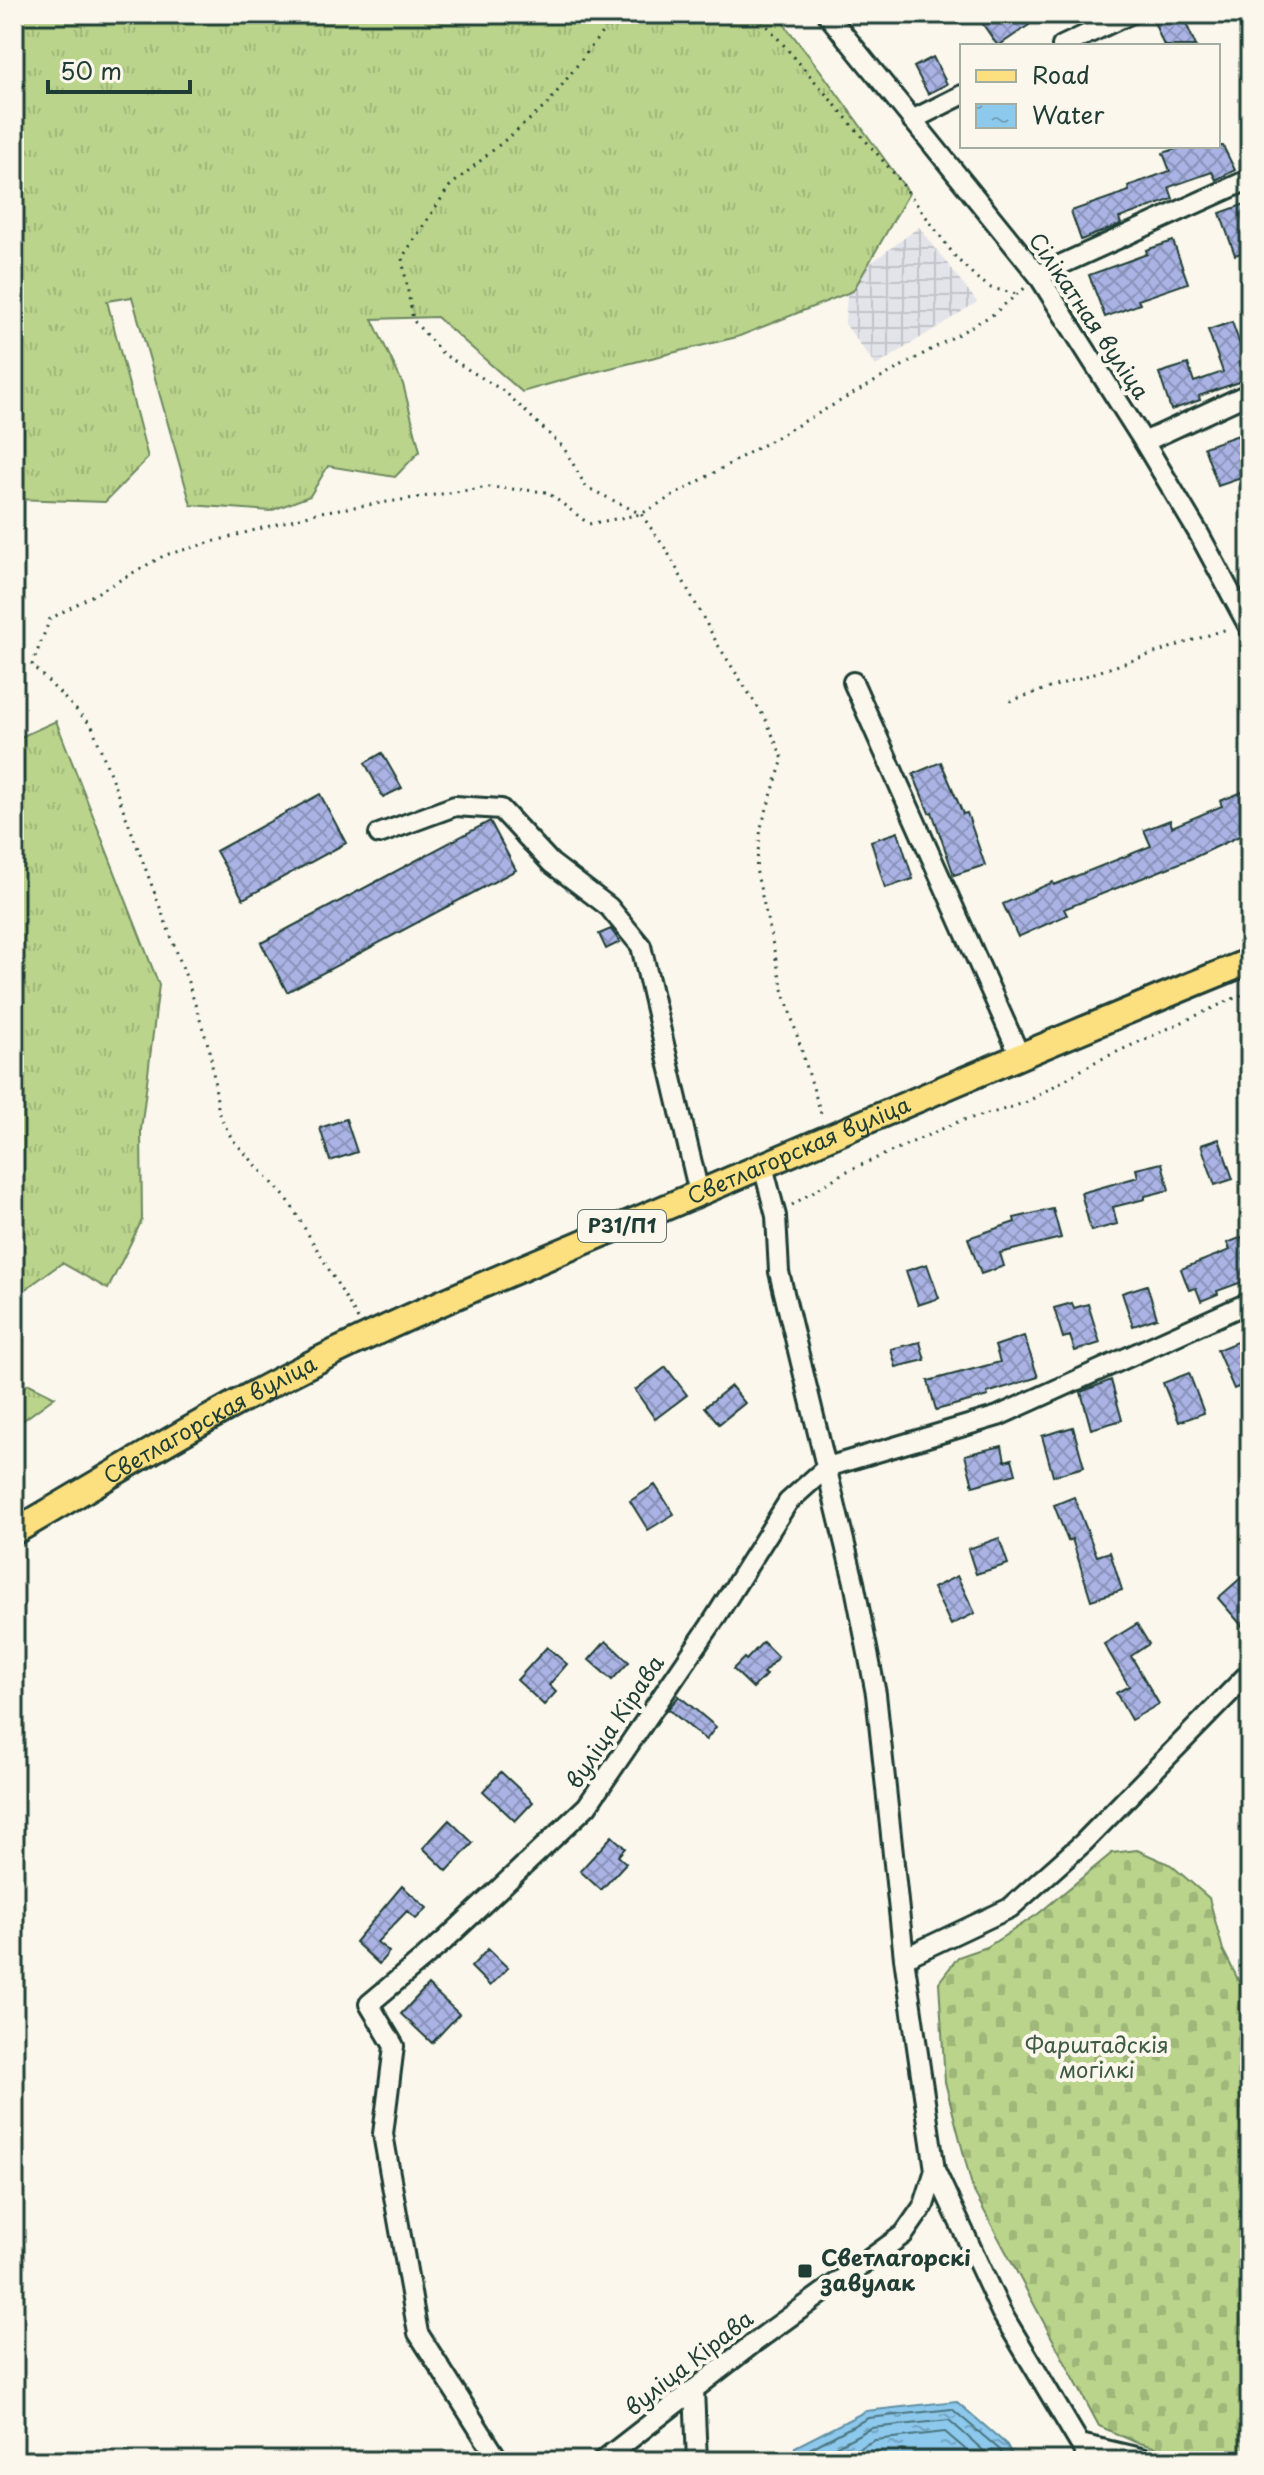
<svg xmlns="http://www.w3.org/2000/svg" width="1264" height="2475" viewBox="0 0 1264 2475" font-family="'Playpen Sans',sans-serif">
	<defs>
		<pattern id="industrial-grid" width="8" height="8" patternUnits="userSpaceOnUse" patternTransform="scale(2)"><rect width="8" height="8" fill="#e3e3ea"/><path d="M0 4h8M4 0v8" fill="none" stroke="#c2c4c9"/></pattern>
		<pattern id="grass-tufts" width="24" height="20" patternUnits="userSpaceOnUse" patternTransform="scale(2)"><rect width="24" height="20" fill="#bad48b"/><path d="M3 7l-1-3M5 7V3M7 7l1-3M15 17l-1-3M17 17v-4M19 17l1-3" fill="none" stroke="#9fb779"/></pattern>
		<pattern id="cemetery-stones" width="16" height="16" patternUnits="userSpaceOnUse" patternTransform="scale(2)"><rect width="16" height="16" fill="#bad48b"/><path d="M2 7V4a2 2 0 0 1 4 0v3zM10 15v-3a2 2 0 0 1 4 0v3z" fill="#9fb779"/></pattern>
		<pattern id="water-ripples" width="26" height="14" patternUnits="userSpaceOnUse" patternTransform="scale(2)"><rect width="26" height="14" fill="#8dc8ed"/><path d="M2 4q2-2 4 0t4 0M15 11q2-2 4 0t4 0" fill="none" stroke="#73a4c1"/></pattern>
		<pattern id="building-cross-hatch" width="8" height="8" patternUnits="userSpaceOnUse" patternTransform="scale(2)"><rect width="8" height="8" fill="#aab3e4"/><path d="M0 0l8 8M0 8l8-8" fill="none" stroke="#8a93ba"/></pattern>
	</defs>
	<rect width="100%" height="100%" fill="#fbf7ec"/>
	<filter id="ink" filterUnits="userSpaceOnUse"><feTurbulence type="fractalNoise" baseFrequency=".0125" numOctaves="2"/><feDisplacementMap in="SourceGraphic" scale="16" xChannelSelector="R" yChannelSelector="G"/><feConvolveMatrix kernelMatrix="1 2 1 2 8 2 1 2 1" color-interpolation-filters="sRGB"/></filter>
	<g filter="url(#ink)">
		<path fill="url(#industrial-grid)" d="M 919,227 L 977,302 L 876,366 L 845,324 L 848,280 Z"/>
		<path fill="url(#grass-tufts)" stroke="#6c8860" stroke-width="2" d="M 14,14 L 776,14 L 820,70 L 909,193 L 853,291 L 737,337 L 574,377 L 522,392 L 437,317 L 372,319 L 403,384 L 420,451 L 395,477 L 328,466 L 310,496 L 270,511 L 191,505 L 132,297 L 107,301 L 148,458 L 105,502 L 14,499 Z
			M 56,721 L 159,985 L 141,1130 L 142,1220 L 108,1289 L 62,1263 L 27,1288 L 14,1306 L 14,740 Z
			M 29,1384 L 55,1397 L 14,1427 L 14,1392 Z"/>
		<path fill="url(#cemetery-stones)" stroke="#6c8860" stroke-width="2" d="M 1137,1850 L 1171,1865 L 1209,1898 L 1223,1950 L 1250,2003 L 1250,2461 L 1202,2460 L 1135,2442 L 1099,2426 L 973,2190 L 945,2082 L 939,1982 L 958,1957 L 987,1947 L 1038,1914 L 1112,1853 Z"/>
		<path fill="url(#water-ripples)" stroke="#6190a3" stroke-width="2" d="M 956,2401 L 1007,2445 L 1015,2461 L 790,2461 L 795,2447 L 866,2411 Z"/>
		<g fill="none" stroke-linecap="round" stroke-linejoin="round">
			<path stroke="#4b757e" stroke-width="2" d="M 798,2461 L 802,2453 L 868,2418 L 952,2409 L 1000,2450 L 1006,2461
				M 809,2461 L 871,2428 L 949,2420 L 995,2461
				M 834,2461 L 875,2440 L 945,2432 L 979,2461"/>
		</g>
		<path fill="url(#building-cross-hatch)" stroke="#1f3d34" stroke-width="2" d="M 995,14 L 1022,14 L 1029,25 L 998,46 L 982,23 Z
			M 1172,14 L 1182,14 L 1196,46 L 1164,46 L 1154,22 Z
			M 933,57 L 947,84 L 928,94 L 914,67 Z
			M 1184,146 L 1223,146 L 1235,170 L 1216,180 L 1212,172 L 1169,187 L 1173,199 L 1119,218 L 1121,224 L 1081,240 L 1071,211 L 1129,191 L 1128,186 L 1170,171 L 1163,153 Z
			M 1245,204 L 1250,218 L 1250,250 L 1235,255 L 1220,213 Z
			M 1173,241 L 1188,283 L 1138,300 L 1140,304 L 1105,317 L 1089,275 L 1147,254 L 1146,250 Z
			M 1232,322 L 1250,372 L 1250,378 L 1199,396 L 1200,400 L 1171,410 L 1159,373 L 1188,364 L 1194,382 L 1223,372 L 1208,330 Z
			M 1250,431 L 1250,475 L 1218,486 L 1204,447 Z
			M 382,753 L 402,788 L 383,797 L 365,763 Z
			M 941,762 L 963,814 L 967,813 L 985,865 L 954,875 L 932,812 L 929,813 L 913,774 Z
			M 1247,790 L 1250,799 L 1250,831 L 1195,857 L 1064,909 L 1067,915 L 1018,937 L 1003,904 L 1053,882 L 1054,885 L 1151,846 L 1144,830 L 1170,820 L 1172,827 L 1222,806 L 1220,801 Z
			M 320,794 L 346,843 L 243,899 L 216,851 Z
			M 490,821 L 516,870 L 287,992 L 261,943 Z
			M 898,832 L 913,879 L 885,888 L 871,841 Z
			M 611,929 L 620,942 L 606,949 L 599,934 Z
			M 346,1119 L 357,1152 L 330,1161 L 320,1128 Z
			M 1219,1139 L 1233,1179 L 1215,1185 L 1201,1145 Z
			M 1162,1163 L 1169,1190 L 1145,1196 L 1145,1199 L 1113,1207 L 1117,1224 L 1091,1231 L 1081,1193 L 1138,1177 L 1136,1169 Z
			M 1053,1209 L 1061,1238 L 1000,1253 L 1004,1266 L 981,1274 L 968,1238 L 1015,1222 L 1014,1218 Z
			M 1250,1234 L 1250,1279 L 1217,1291 L 1218,1294 L 1201,1301 L 1196,1288 L 1189,1290 L 1181,1269 L 1230,1250 L 1227,1243 Z
			M 927,1264 L 939,1298 L 918,1305 L 906,1271 Z
			M 1147,1285 L 1157,1318 L 1133,1326 L 1122,1293 Z
			M 1072,1303 L 1074,1308 L 1088,1304 L 1100,1343 L 1075,1351 L 1070,1336 L 1063,1338 L 1054,1308 Z
			M 1024,1336 L 1038,1377 L 987,1393 L 988,1396 L 936,1410 L 928,1381 L 1000,1362 L 995,1346 Z
			M 1244,1339 L 1250,1354 L 1250,1382 L 1234,1389 L 1217,1350 Z
			M 920,1342 L 925,1360 L 896,1367 L 891,1349 Z
			M 666,1367 L 687,1395 L 655,1419 L 635,1390 Z
			M 1189,1373 L 1204,1413 L 1179,1422 L 1163,1383 Z
			M 1111,1380 L 1122,1420 L 1091,1429 L 1081,1392 Z
			M 731,1386 L 745,1403 L 719,1424 L 705,1407 Z
			M 1073,1427 L 1084,1467 L 1053,1476 L 1042,1436 Z
			M 1002,1446 L 1005,1461 L 1012,1459 L 1016,1474 L 973,1486 L 965,1455 Z
			M 655,1485 L 674,1514 L 648,1530 L 630,1501 Z
			M 1074,1497 L 1097,1556 L 1110,1552 L 1122,1590 L 1091,1600 L 1072,1539 L 1068,1541 L 1054,1505 Z
			M 999,1538 L 1008,1564 L 976,1574 L 968,1549 Z
			M 1250,1570 L 1250,1635 L 1218,1598 Z
			M 957,1576 L 975,1613 L 951,1625 L 933,1588 Z
			M 1137,1624 L 1149,1644 L 1131,1656 L 1159,1704 L 1131,1720 L 1116,1693 L 1129,1686 L 1104,1644 Z
			M 606,1641 L 629,1662 L 612,1680 L 589,1660 Z
			M 763,1642 L 778,1657 L 763,1673 L 766,1675 L 753,1688 L 733,1669 L 744,1658 L 746,1660 Z
			M 547,1647 L 567,1664 L 549,1685 L 556,1692 L 544,1705 L 517,1680 Z
			M 679,1696 L 716,1727 L 706,1740 L 668,1709 Z
			M 501,1772 L 533,1802 L 515,1821 L 483,1791 Z
			M 449,1820 L 473,1843 L 447,1871 L 423,1848 Z
			M 612,1836 L 625,1848 L 618,1856 L 626,1863 L 601,1890 L 580,1871 Z
			M 402,1886 L 427,1908 L 416,1919 L 407,1911 L 377,1942 L 389,1952 L 379,1964 L 355,1942 Z
			M 488,1949 L 508,1968 L 490,1986 L 471,1967 Z
			M 428,1985 L 459,2014 L 432,2043 L 401,2014 Z"/>
		<g fill="none" stroke-linecap="round" stroke-linejoin="round">
			<g stroke="#1f3d34" stroke-width="24">
				<path id="minor" d="M 827,14 L 1038,275 L 1144,442 L 1199,534 L 1250,629
					M 1062,46 L 1130,14
					M 912,120 L 962,95
					M 1038,275 L 1250,179
					M 1144,442 L 1250,393
					M 853,682 L 1020,1056
					M 379,834 L 455,806 L 501,809 L 551,863 L 609,907 L 641,946 L 699,1193
					M 763,1166 L 776,1216 L 779,1272 L 854,1582 L 876,1694 L 904,1958 L 935,2170 L 1001,2312 L 1090,2461
					M 904,1958 L 1010,1908 L 1083,1843 L 1250,1672
					M 694,2389 L 697,2461
					M 1080,2444 L 1153,2461
					M 499,2461 L 418,2333 L 383,2134 L 394,2046 L 369,2004 L 444,1941 L 587,1806 L 710,1626 L 788,1502 L 827,1467 L 998,1416 L 1250,1302
					M 602,2461 L 755,2342 L 904,2234 L 924,2205 L 935,2170"/>
			</g>
			<g stroke="#1f3d34" stroke-width="30">
				<g id="major">
					<path id="s1" d="M 14,1532 C 105,1479 194,1424 287,1376 C 411,1312 541,1261 669,1206 C 862,1123 1055,1040 1250,961"/>
				</g>
			</g>
			<path stroke="#1f3d34" stroke-width="3" stroke-dasharray="2 6" stroke-linecap="butt" d="M 616,14 L 547,105 L 449,187 L 402,258 L 413,320 L 443,354 L 505,392 L 564,448 L 586,487 L 641,514 L 667,551 L 718,645 L 766,720 L 783,759 L 761,827 L 756,869 L 782,986 L 822,1117
				M 757,14 L 897,177 L 957,259 L 978,279 L 991,288 L 1017,294
				M 1010,701 L 1230,628
				M 792,1205 L 843,1173 L 960,1121 L 999,1111 L 1027,1102 L 1095,1062 L 1250,991
				M 358,1319 L 288,1200 L 232,1139 L 219,1114 L 210,1051 L 188,982 L 92,726 L 32,665 L 50,619 L 165,555 L 320,512 L 489,487 L 547,492 L 589,524 L 641,514 L 992,315 L 1026,287"/>
			<use href="#minor" stroke="#fbf7ec" stroke-width="18"/>
			<use href="#major" stroke="#fce080" stroke-width="24"/>
		</g>
	</g>
	<rect fill="#1f3d34" stroke="#fbf7ec" stroke-width="3" x="797" y="2263" width="16" height="16" rx="4"/>
	<g text-anchor="middle" stroke-width="8" stroke-linejoin="round" paint-order="stroke">
		<rect fill="#fbf7ec" stroke="#61756b" stroke-width="2" x="578" y="1210" width="88" height="32" rx="6"/>
		<g font-size="20" font-weight="bold" fill="#1f3d34">
			<text x="622" y="1233">Р31/П1</text>
		</g>
		<g font-size="22" fill="#1f3d34" stroke="#fbf7ec">
			<text transform="translate(1089 316) rotate(56)" y="8">Сілікатная вуліца</text>
			<text dy="8" stroke="none"><textPath href="#s1" startOffset="874">Светлагорская вуліца</textPath></text>
			<text dy="8" stroke="none"><textPath href="#s1" startOffset="226">Светлагорская вуліца</textPath></text>
			<text transform="translate(615 1722) rotate(-56)" y="8">вуліца Кірава</text>
			<text transform="translate(689 2363) rotate(-38)" y="8">вуліца Кірава</text>
		</g>
		<g font-size="22" fill="#3e5b45" stroke="#fbf7ec">
			<text x="1097" y="2053">Фарштадскія<tspan x="1097" dy="25">могілкі</tspan></text>
		</g>
		<g font-size="22" font-weight="bold" fill="#1f3d34" stroke="#fbf7ec" text-anchor="start">
			<text x="821" y="2266">Светлагорскі<tspan x="821" dy="25">завулак</tspan></text>
		</g>
	</g>
	<rect width="1264" height="2475" fill="none" stroke="#fbf7ec" stroke-width="48"/>
	<rect x="24" y="24" width="1216" height="2427" fill="none" stroke="#1f3d34" stroke-width="3" filter="url(#ink)"/>
	<rect x="960" y="44" width="260" height="104" fill="#fbf7ec" stroke="#a3ada2" stroke-width="2"/>
	<rect x="976" y="70" width="40" height="12" fill="#fce080" stroke="#a3ada2" stroke-width="2"/>
	<text x="1032" y="84" font-size="24" fill="#1f3d34">Road</text>
	<rect x="976" y="104" width="40" height="24" fill="url(#water-ripples)" stroke="#a3ada2" stroke-width="2"/>
	<text x="1032" y="124" font-size="24" fill="#1f3d34">Water</text>
	<path d="M48 80v12h142v-12" fill="none" stroke="#1f3d34" stroke-width="4"/>
	<text x="60" y="80" font-size="24" fill="#1f3d34" stroke="#fbf7ec" stroke-width="6" paint-order="stroke">50 m</text>
</svg>
